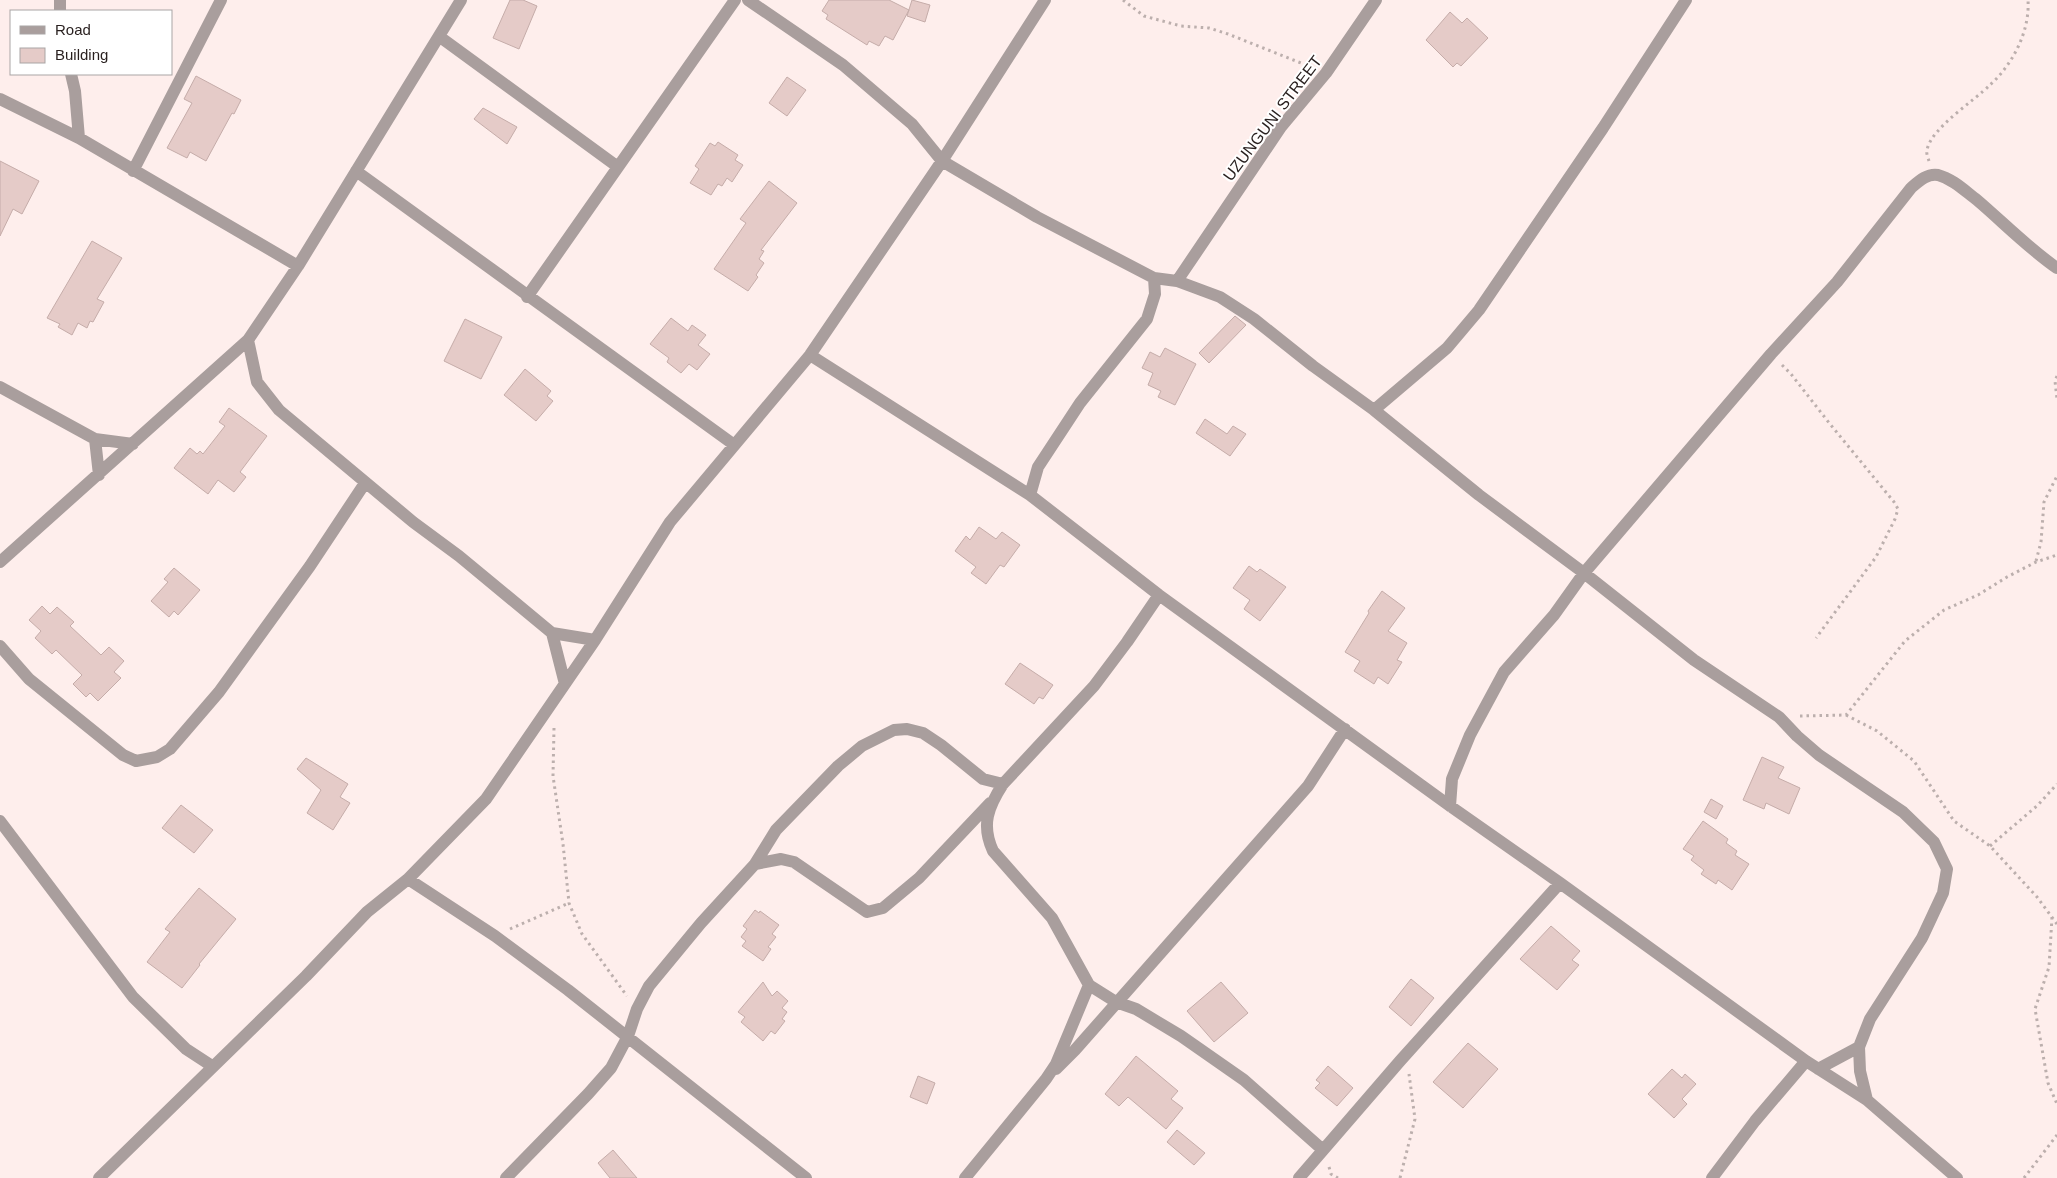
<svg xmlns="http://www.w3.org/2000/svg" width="2057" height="1178" viewBox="0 0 2057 1178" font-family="Arial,sans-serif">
	<rect width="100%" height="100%" fill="#feeeec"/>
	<path fill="#e5cbc8" stroke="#c5aca9" d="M 510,0 L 523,0 L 537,6 L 519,49 L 493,38 Z
		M 829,0 L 889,0 L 909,10 L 893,40 L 885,36 L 879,46 L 869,41 L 867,45 L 826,19 L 828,15 L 822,11 Z
		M 912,0 L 930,5 L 925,22 L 907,16 Z
		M 1450,12 L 1462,23 L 1467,18 L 1488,38 L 1461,66 L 1457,63 L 1453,67 L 1426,40 Z
		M 196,76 L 241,100 L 234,114 L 232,113 L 206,161 L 190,152 L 187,158 L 167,148 L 192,103 L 184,99 Z
		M 787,77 L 806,90 L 787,116 L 769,103 Z
		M 483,108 L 517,127 L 507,144 L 474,119 Z
		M 718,142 L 738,155 L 735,160 L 743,165 L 732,182 L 727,178 L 722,186 L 718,184 L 711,195 L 690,183 L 699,169 L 695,166 L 710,143 L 715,146 Z
		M 0,161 L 39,181 L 22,214 L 13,209 L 0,236 Z
		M 769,181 L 797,203 L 761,250 L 764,251 L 759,259 L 764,263 L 756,275 L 758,277 L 748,291 L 714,269 L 746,223 L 740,219 Z
		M 92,241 L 122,258 L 97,299 L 104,302 L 93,322 L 90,321 L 87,328 L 78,323 L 72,335 L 58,327 L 60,324 L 47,318 Z
		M 1235,316 L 1246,325 L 1209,363 L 1199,353 Z
		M 671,318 L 688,331 L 692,325 L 706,335 L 698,345 L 710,354 L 697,370 L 689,364 L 681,373 L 667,362 L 669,358 L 650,344 Z
		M 465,319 L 502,337 L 481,379 L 444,361 Z
		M 1165,348 L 1196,364 L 1175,405 L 1158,397 L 1161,391 L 1148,385 L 1153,373 L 1142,368 L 1150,352 L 1160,357 Z
		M 525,369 L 551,391 L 547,396 L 553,401 L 536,421 L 504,395 Z
		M 229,408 L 267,436 L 240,472 L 246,477 L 234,492 L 218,480 L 208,494 L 174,468 L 190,448 L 197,454 L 200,451 L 203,454 L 225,426 L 219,422 Z
		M 1205,419 L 1227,434 L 1233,426 L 1246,434 L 1230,456 L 1196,433 Z
		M 979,527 L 996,539 L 1002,532 L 1020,545 L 1004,567 L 1000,565 L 986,584 L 971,573 L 976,567 L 955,551 L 966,536 L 970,540 Z
		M 1249,566 L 1257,572 L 1260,569 L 1286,587 L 1260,621 L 1244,609 L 1250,600 L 1233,588 Z
		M 174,568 L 200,590 L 178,615 L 174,611 L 169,617 L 151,601 L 168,582 L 164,579 Z
		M 1382,591 L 1405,608 L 1388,631 L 1407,643 L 1397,660 L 1402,662 L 1388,684 L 1378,677 L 1374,684 L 1354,671 L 1360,661 L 1345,652 L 1369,613 L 1368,611 Z
		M 42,606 L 50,614 L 57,607 L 74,622 L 70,626 L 101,655 L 109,647 L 124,661 L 114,672 L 121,678 L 98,701 L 90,693 L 86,697 L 73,684 L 82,675 L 56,650 L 52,654 L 35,638 L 41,631 L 29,620 Z
		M 1020,663 L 1053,685 L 1043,699 L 1039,697 L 1034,704 L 1005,684 Z
		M 1762,757 L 1784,767 L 1778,778 L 1800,788 L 1789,814 L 1766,803 L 1764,809 L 1743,800 Z
		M 306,758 L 348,784 L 340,797 L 350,803 L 333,830 L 307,813 L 321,790 L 297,769 Z
		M 1711,799 L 1723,806 L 1716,819 L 1704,812 Z
		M 181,805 L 213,830 L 194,853 L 162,828 Z
		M 1703,821 L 1728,839 L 1726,843 L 1737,851 L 1735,855 L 1749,864 L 1732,890 L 1718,880 L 1716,884 L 1701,874 L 1704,870 L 1691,860 L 1694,856 L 1683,849 Z
		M 199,888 L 236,919 L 199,964 L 200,965 L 182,988 L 147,962 L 170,932 L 165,929 Z
		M 755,910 L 759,913 L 760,911 L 779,925 L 772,934 L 776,937 L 768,947 L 771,949 L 763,961 L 742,946 L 746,941 L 741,937 L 747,929 L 743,926 Z
		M 1551,926 L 1580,951 L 1572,960 L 1579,965 L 1557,990 L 1520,959 Z
		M 1411,979 L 1434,998 L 1411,1026 L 1389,1007 Z
		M 763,982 L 772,996 L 777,991 L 788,1001 L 782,1008 L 787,1012 L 782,1019 L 785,1021 L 775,1034 L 771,1031 L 763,1041 L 741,1022 L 745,1017 L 738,1012 Z
		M 1221,982 L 1248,1013 L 1214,1042 L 1187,1011 Z
		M 1468,1043 L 1498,1069 L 1463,1108 L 1433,1082 Z
		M 1136,1056 L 1178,1091 L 1171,1099 L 1183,1108 L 1166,1129 L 1128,1097 L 1119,1106 L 1105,1094 Z
		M 1328,1066 L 1353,1088 L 1337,1106 L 1315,1088 L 1320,1083 L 1316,1080 Z
		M 1672,1069 L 1682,1078 L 1685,1074 L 1696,1084 L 1682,1099 L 1687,1104 L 1674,1118 L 1648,1094 Z
		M 918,1076 L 935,1083 L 927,1104 L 910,1097 Z
		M 1177,1130 L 1205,1153 L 1194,1165 L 1167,1142 Z
		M 613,1150 L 637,1178 L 610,1178 L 598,1163 Z"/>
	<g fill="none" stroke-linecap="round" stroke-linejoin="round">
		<path stroke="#bcafad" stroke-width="3" stroke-dasharray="2.5 4" stroke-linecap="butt" d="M 1123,0 L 1144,16 L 1181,26 L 1209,28 L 1228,34 L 1311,67
			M 1929,161 C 1928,158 1926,153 1927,150 C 1931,128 1974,101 1990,85 C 2013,64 2030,31 2028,0
			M 1782,365 L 1791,374 L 1830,424 L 1894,502 L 1898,509 L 1895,519 L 1876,557 L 1816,638
			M 2057,376 L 2055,381 L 2057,399
			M 2036,561 L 2041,542 L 2044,502 L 2057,476
			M 1846,715 L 1877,731 L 1914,761 L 1954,821 L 1990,846 L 2037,897 L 2057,924
			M 1800,716 L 1846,715 L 1905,641 L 1944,610 L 1978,595 L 2007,577 L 2036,562 L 2057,555
			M 554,728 L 553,776 L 563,844 L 569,903 L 582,934 L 627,996
			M 1990,846 L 2038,805 L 2057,784
			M 2052,917 L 2049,967 L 2035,1009 L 2048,1083 L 2057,1104
			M 510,929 L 569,903
			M 1329,1167 L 1331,1174 L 1338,1178
			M 1400,1178 L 1415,1119 L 1409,1074
			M 2024,1178 L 2057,1135"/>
		<path stroke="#a99e9d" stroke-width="12" d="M 748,0 L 843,65 L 912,124 L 942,161 L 1037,217 L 1154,278 L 1177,281 L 1220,297 L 1254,319 L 1313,366 L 1374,410 L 1479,495 L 1584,573 L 1694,660 L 1779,717 L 1797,736 L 1819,755 L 1903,812 L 1934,842 L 1947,869 L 1943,893 L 1922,938 L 1870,1019 L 1859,1047 L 1860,1071 L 1867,1100
			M 60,11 L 60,0
			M 440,37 L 618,167
			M 71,74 L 75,91 L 79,138
			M 0,99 L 79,138 L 298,266
			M 133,171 L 221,0
			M 356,171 L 733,444
			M 1177,281 L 1281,127 L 1326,73 L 1376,0
			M 527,297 L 735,0
			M 248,340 L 257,382 L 279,410 L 413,522 L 459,556 L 552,633 L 595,640
			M 810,355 L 1030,495 L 1159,595 L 1450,806 L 1560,883 L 1806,1061 L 1867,1100 L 1957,1178
			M 0,387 L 95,439 L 133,444
			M 1374,410 L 1447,348 L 1479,310 L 1603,128 L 1686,0
			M 95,439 L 99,475
			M 1030,495 L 1038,467 L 1080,403 L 1147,319 L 1155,294 L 1154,278
			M 0,562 L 248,340 L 298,266 L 461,0
			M 552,633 L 565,684
			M 0,646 L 29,679 L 123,755 L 136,761 L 157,757 L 170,749 L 219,692 L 310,566 L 365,483
			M 1450,806 L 1452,779 L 1470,735 L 1504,672 L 1554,615 L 1584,573 L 1771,354 L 1837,282 L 1911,188 C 1918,182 1927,173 1938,175 C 1953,179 1965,191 1977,200 C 2004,223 2028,248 2057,268
			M 0,821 L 133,997 L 186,1049 L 212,1066
			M 755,864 L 781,859 L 794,862 L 867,912 L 883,908 L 919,878 L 990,803
			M 408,879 L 495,936 L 568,990 L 806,1178
			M 1089,985 L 1116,1002 L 1136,1009 L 1181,1036 L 1244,1080 L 1323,1150
			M 1056,1069 L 1075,1050 L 1308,786 L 1345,729
			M 1818,1069 L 1859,1047
			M 99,1178 L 306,976 L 367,912 L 408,879 L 486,799 L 595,640 L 670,522 L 810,355 L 942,161 L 1045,0
			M 506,1178 L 588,1094 L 611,1068 L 628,1036 L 637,1009 L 649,986 L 701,923 L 755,864 L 776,830 L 838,766 L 862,746 L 894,730 L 907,729 L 923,733 L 941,745 L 983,779 L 1003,784
			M 965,1178 L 1046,1079 L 1056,1064 L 1089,985 L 1052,918 L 993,851 C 981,825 988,807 1003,784 L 1094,686 L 1127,642 L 1159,595
			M 1299,1178 L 1400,1061 L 1560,883
			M 1712,1178 L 1755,1121 L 1806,1061"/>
	</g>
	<g text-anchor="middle" stroke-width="4" stroke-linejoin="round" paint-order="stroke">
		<g font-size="16" fill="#281f1e" stroke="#fff">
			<text transform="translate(1272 118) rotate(-53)" y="6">UZUNGUNI STREET</text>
		</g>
	</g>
	<rect x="10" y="10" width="162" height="65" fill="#ffffff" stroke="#a9a5a5"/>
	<rect x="20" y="26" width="25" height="8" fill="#a99e9d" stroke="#a9a5a5"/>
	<text x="55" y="35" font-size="15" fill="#281f1e">Road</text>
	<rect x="20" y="48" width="25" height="15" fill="#e5cbc8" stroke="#a9a5a5"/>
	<text x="55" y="60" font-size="15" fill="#281f1e">Building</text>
</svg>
